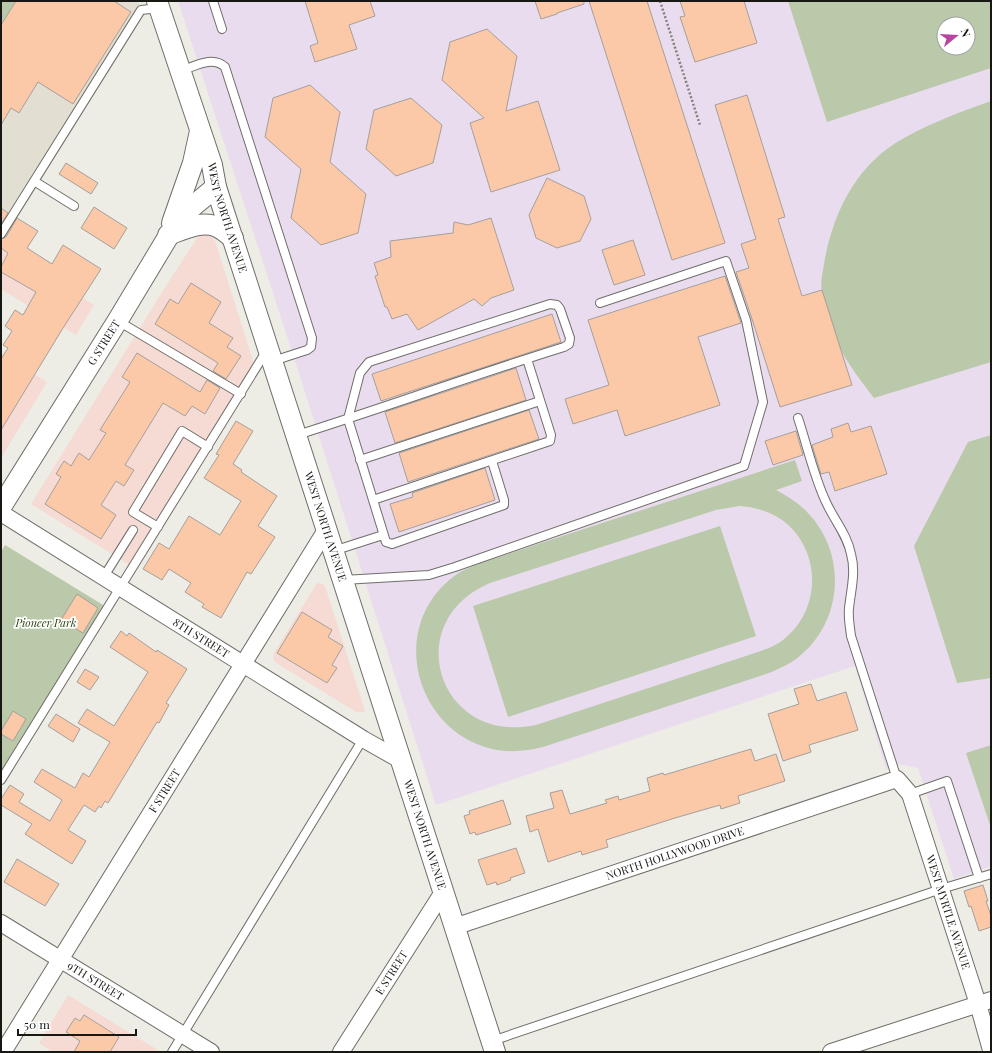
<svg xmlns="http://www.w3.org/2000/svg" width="992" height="1053" viewBox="0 0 992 1053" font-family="'Playfair Display',serif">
	<rect width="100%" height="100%" fill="#edece5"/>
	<path fill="#f5dbd4" d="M 202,233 L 210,234 L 215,241 L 256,370 L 133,567 L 31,504 L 164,289 L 199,235 Z
		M 1,248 L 94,305 L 76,335 L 1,289 Z
		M 1,353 L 47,382 L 1,458 Z
		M 317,583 L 323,584 L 325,586 L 365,711 L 363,712 L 356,712 L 275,662 L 273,659 L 274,653 Z
		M 68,995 L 161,1052 L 52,1052 L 39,1043 Z"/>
	<path fill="#e2dfd2" d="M 16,1 L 138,1 L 141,10 L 1,234 L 1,24 Z"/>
	<path fill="#eadcef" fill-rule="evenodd" d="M 178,1 L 991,1 L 991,866 L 954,879 L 918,768 L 900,764 L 886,769 L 855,666 L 436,805 L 297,367 ZM 944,24 L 968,24 L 968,48 L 944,48 Z"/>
	<path fill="#b9c9a9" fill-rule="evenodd" d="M 1,1 L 16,1 L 1,24 Z
		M 788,1 L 991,1 L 991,68 L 827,122 ZM 944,24 L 968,24 L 968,48 L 944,48 Z
		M 991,101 L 991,362 L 874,398 C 862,382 849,366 840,348 C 836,340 834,329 831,319 C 828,310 824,300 822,291 C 820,282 823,272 824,264 C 832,217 853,171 894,144 C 924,125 958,113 991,101 Z
		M 991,435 L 991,678 L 957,683 L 914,546 L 968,442 Z
		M 795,460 L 802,481 L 776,490 C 787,496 799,503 808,513 C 848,555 843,624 796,659 C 788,665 778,669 769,673 L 543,747 C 526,751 509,753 492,749 C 414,730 388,627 453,577 C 462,570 473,566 483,562 ZM 739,506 C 754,507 769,511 782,520 C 822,549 822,610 783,640 C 777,645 769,648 761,651 L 536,725 C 438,746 399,621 490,583 L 716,510 Z
		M 720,526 L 756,636 L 508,717 L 473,606 Z
		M 5,545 L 108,608 L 1,780 L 1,552 Z
		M 991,745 L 991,828 L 966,753 Z"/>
	<path fill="#fbc9a7" stroke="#a59f9c" d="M 16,1 L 114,1 L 131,12 L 73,104 L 38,82 L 19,113 L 11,108 L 1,125 L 1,25 Z
		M 305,1 L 370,1 L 375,16 L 349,25 L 357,49 L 315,62 L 310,46 L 318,43 Z
		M 535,1 L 584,1 L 584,4 L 557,13 L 557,14 L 541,19 Z
		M 589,1 L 647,1 L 725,243 L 672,260 Z
		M 680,1 L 744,1 L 757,43 L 695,62 L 680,17 L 685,16 Z
		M 487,29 L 517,56 L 506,111 L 538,101 L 560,170 L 491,192 L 470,123 L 484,118 L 442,80 L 450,42 Z
		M 310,85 L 340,112 L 330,162 L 366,194 L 358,233 L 321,245 L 291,218 L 301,169 L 265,137 L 273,98 Z
		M 747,95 L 785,217 L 778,219 L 802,296 L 822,290 L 852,385 L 780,407 L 752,319 L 736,272 L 749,268 L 741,244 L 756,239 L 715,105 Z
		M 411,98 L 442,125 L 433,163 L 396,176 L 366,149 L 374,110 Z
		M 66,163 L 98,183 L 91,194 L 59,174 Z
		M 547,178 L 584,196 L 591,219 L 580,241 L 557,248 L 536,238 L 529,215 Z
		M 94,207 L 127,228 L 114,249 L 81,228 Z
		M 1,208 L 8,213 L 1,224 Z
		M 17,218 L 38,231 L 27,248 L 52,264 L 63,245 L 101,269 L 63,328 L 1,430 L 1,359 L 8,348 L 3,345 L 12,331 L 5,326 L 15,310 L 23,315 L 36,292 L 1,272 L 1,267 L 8,253 L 1,248 L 1,239 L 6,237 Z
		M 491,218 L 514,290 L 491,298 L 482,306 L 474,299 L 418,330 L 407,314 L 392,319 L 387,307 L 385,307 L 375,276 L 378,275 L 374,263 L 391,257 L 390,241 L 453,233 L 454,222 L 468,225 Z
		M 633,240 L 645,275 L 614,285 L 602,250 Z
		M 725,276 L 741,323 L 698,337 L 720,405 L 625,436 L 617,410 L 573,424 L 565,399 L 609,385 L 588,320 Z
		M 191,283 L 221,302 L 209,323 L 233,338 L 227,347 L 241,356 L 226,379 L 213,371 L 218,363 L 155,324 L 170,299 L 178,304 Z
		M 552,314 L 561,342 L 381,401 L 372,374 Z
		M 137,353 L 200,392 L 207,380 L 220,388 L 205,414 L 192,406 L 185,416 L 163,403 L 125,465 L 134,470 L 124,486 L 116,481 L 101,505 L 116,515 L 101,539 L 45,504 L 61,477 L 56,474 L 64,461 L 71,466 L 79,453 L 89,460 L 106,433 L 100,430 L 130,382 L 122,377 Z
		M 516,368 L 526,400 L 395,443 L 385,412 Z
		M 529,410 L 539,439 L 408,482 L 399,453 Z
		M 236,421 L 253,431 L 233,464 L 242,470 L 241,472 L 277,496 L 258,526 L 275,537 L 251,574 L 247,572 L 221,618 L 202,607 L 204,604 L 185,592 L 191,583 L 169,569 L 162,580 L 143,569 L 159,543 L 169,549 L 189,516 L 220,535 L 241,501 L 204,478 L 219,455 L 216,454 Z
		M 848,423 L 851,432 L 871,426 L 887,474 L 835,491 L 829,472 L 821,474 L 812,445 L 833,437 L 831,429 Z
		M 796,431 L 803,455 L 773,465 L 765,441 Z
		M 485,468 L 495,500 L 399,532 L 390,504 L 413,497 L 412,493 Z
		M 77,594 L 98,608 L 83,633 L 61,620 Z
		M 302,612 L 332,630 L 328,637 L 343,646 L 332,665 L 337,668 L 327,683 L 277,653 Z
		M 121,631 L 127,636 L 129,633 L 156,652 L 157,650 L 187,669 L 166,703 L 169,705 L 159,723 L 157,722 L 108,803 L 105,801 L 101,808 L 99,806 L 95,812 L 84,805 L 68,830 L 86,841 L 72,864 L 25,834 L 32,824 L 1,805 L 1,799 L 10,785 L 24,794 L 19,802 L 50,821 L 62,800 L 34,782 L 42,769 L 75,788 L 83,773 L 89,777 L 110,742 L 78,723 L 87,709 L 114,726 L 148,672 L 110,647 Z
		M 85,669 L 99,677 L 90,690 L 77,682 Z
		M 811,684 L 817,701 L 846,692 L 858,730 L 809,745 L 811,752 L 783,761 L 768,714 L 799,704 L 794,689 Z
		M 13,711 L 26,719 L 13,741 L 1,734 L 1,731 Z
		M 56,714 L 80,729 L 73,742 L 48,726 Z
		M 751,749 L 755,761 L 776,754 L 785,781 L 738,796 L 740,803 L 721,809 L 720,805 L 675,818 L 606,840 L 608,847 L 582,855 L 581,851 L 548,862 L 538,829 L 530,832 L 526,816 L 554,808 L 550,793 L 562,790 L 570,814 L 607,803 L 605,800 L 618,796 L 619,800 L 650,791 L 647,778 L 663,773 L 664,775 Z
		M 503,800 L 511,824 L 476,835 L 475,832 L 470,834 L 464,816 L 470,814 L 469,811 Z
		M 516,848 L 525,873 L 510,878 L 511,880 L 497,885 L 496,882 L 487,885 L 478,860 Z
		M 17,859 L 59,884 L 45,906 L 4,882 Z
		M 983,885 L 988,901 L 986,901 L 991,916 L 991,927 L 979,931 L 971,906 L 969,907 L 964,891 Z
		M 84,1015 L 119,1037 L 110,1052 L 74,1052 L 80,1041 L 66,1032 L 75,1018 L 80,1021 Z"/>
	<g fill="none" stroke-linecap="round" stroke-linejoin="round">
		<g stroke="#706e69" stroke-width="10">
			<path id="service" d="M 213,1 L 222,29
				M 180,71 C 194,67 212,55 225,67 L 312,338 L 311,347 L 307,350 L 273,361
				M 34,181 L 74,206
				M 1,234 L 141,10 L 159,8
				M 118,321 L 241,394
				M 798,418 C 807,445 814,477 826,502 C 834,520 847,534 851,554 C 856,572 851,590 849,608 C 848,618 850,627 851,636 L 897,779
				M 297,435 C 386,407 474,375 564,347 L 569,344 L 570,338 L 560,309 L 557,305 L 550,304 L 369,362 L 360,373 L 348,419 L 386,542 L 392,544 L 504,505 L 504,500 L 492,461
				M 360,460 L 540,401
				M 373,500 L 550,441 L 551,435 L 527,359
				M 158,527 L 133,512 L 182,431 L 208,447
				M 333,551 L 383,535
				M 103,578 L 133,530
				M 343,580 L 429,575 L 455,567 L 744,466 L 763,402 L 746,320 L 726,261 L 600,303
				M 1,780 L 267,350
				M 910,794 L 947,781 L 979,878
				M 492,1041 L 941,889 L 991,874
				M 172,1052 L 363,739"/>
		</g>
		<g stroke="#706e69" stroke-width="18">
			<g id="minor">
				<path id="s1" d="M 1,513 L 363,739 L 402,761"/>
				<path id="s2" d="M 1,923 L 211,1052"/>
				<path id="s3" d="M 454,927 L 897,779 L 910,794 L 978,1004 L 991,1050"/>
				<path id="s4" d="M 3,1052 L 326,530"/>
				<path id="s5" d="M 341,1052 L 443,892"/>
				<path d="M 831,1052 L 991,1000"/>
			</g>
		</g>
		<g stroke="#706e69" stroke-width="22">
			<g id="tertiary">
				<path id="s6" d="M 157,1 L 212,165 L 216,187 L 495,1052"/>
				<path d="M 172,223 L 193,163 L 200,131"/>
				<path d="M 168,235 C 182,230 200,221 215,226 C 221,228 228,234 233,238"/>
				<path id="s7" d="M 1,507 L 118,320 L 180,217 L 216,187"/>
			</g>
		</g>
		<path stroke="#82827d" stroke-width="2.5" stroke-dasharray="2 2" stroke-linecap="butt" d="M 660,1 L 700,125"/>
		<use href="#service" stroke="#fff" stroke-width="8"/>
		<use href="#minor" stroke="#fff" stroke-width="16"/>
		<use href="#tertiary" stroke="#fff" stroke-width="20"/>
	</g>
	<g text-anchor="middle" stroke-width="3.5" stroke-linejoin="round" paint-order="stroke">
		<g font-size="11" fill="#171714" stroke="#fff">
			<text dy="4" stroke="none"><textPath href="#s6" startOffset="228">WEST NORTH AVENUE</textPath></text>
			<text dy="4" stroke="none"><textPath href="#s7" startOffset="194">G STREET</textPath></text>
			<text dy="4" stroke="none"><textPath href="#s6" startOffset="552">WEST NORTH AVENUE</textPath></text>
			<text dy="4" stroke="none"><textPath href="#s1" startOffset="236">8TH STREET</textPath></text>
			<text dy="4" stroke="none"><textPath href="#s4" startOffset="307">F STREET</textPath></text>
			<text dy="4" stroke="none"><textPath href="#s6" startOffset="876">WEST NORTH AVENUE</textPath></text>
			<text dy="4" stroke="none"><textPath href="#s3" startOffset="233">NORTH HOLLYWOOD DRIVE</textPath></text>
			<text dy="4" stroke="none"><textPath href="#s3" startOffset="611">WEST MYRTLE AVENUE</textPath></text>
			<text dy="4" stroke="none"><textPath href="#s5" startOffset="94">E STREET</textPath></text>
			<text dy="4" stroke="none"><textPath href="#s2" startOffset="111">9TH STREET</textPath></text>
		</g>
		<g font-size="11" font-style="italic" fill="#2b410b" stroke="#fff">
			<text x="46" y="627">Pioneer Park</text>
		</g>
	</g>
	<rect width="992" height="1053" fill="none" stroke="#171714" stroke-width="4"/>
	<g transform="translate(956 36) rotate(72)"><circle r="19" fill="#ffffff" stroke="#a2a2a1"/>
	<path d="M0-3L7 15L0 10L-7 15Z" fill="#b846a1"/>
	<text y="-6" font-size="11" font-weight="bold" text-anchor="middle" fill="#171714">N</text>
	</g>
	<path d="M18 1029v6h118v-6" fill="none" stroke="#171714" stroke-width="2"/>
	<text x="24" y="1029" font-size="12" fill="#171714" stroke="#ffffff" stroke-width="3" paint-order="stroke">50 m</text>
</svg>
